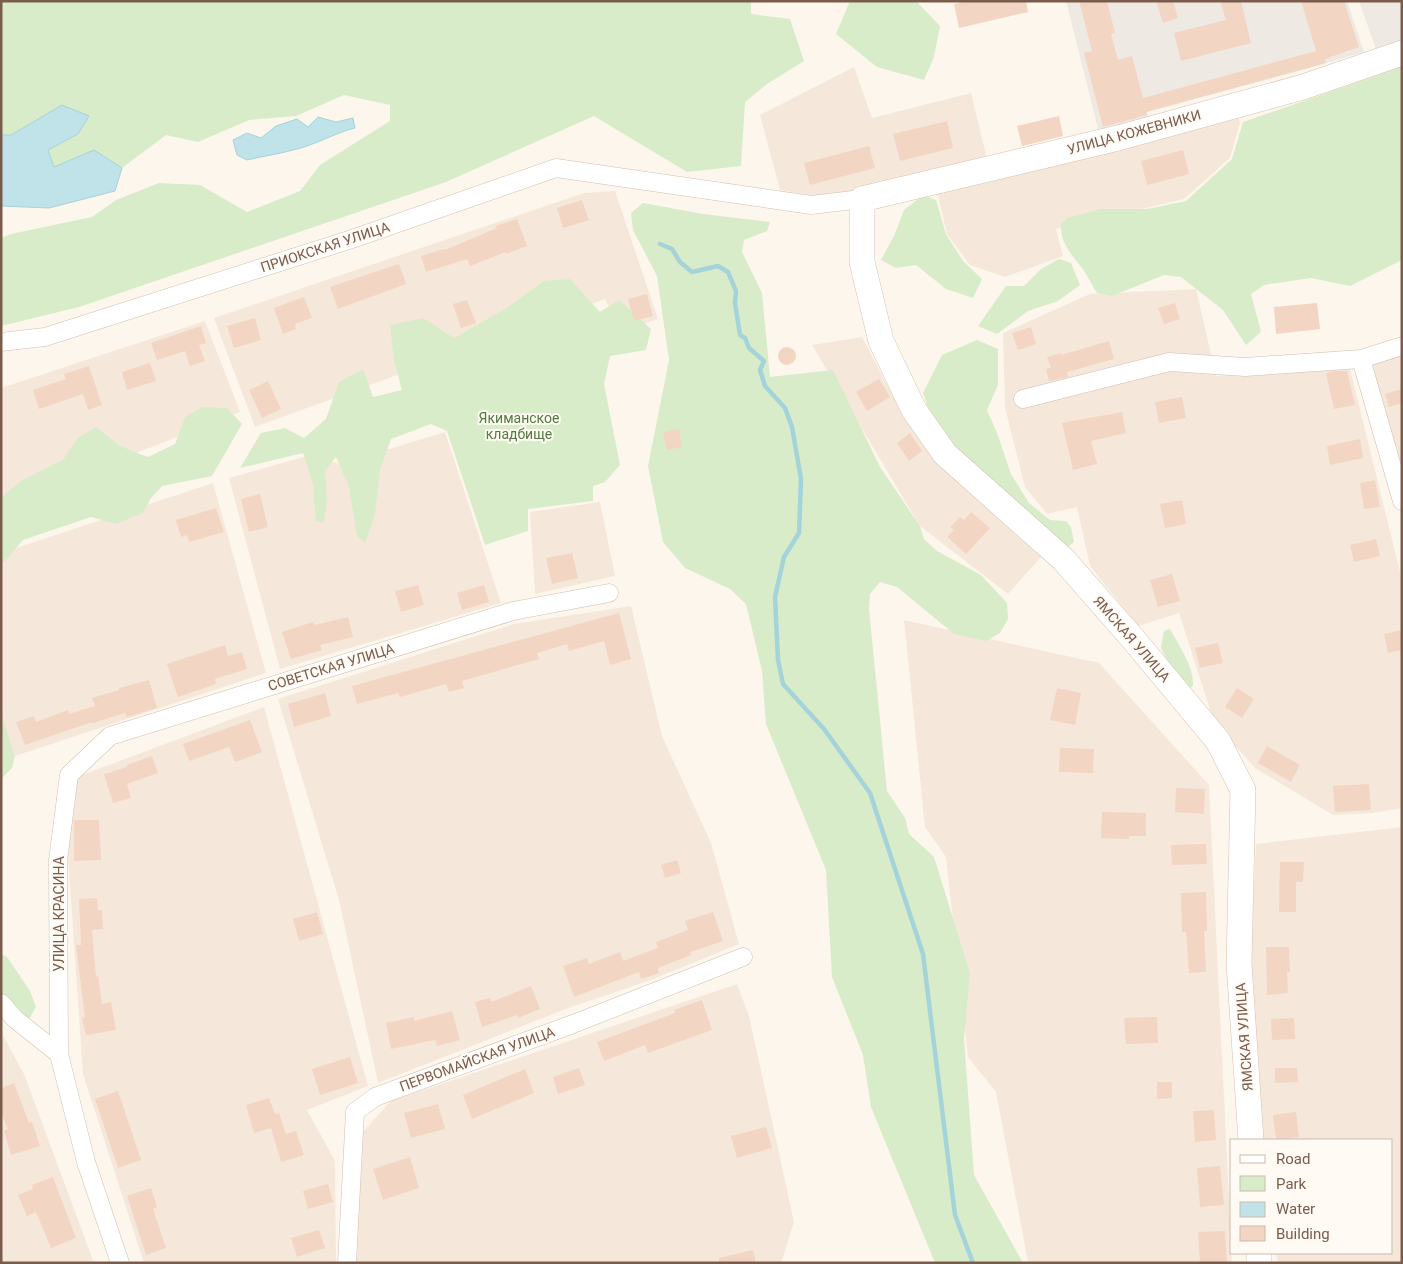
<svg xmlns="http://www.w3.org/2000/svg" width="1403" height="1264" viewBox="0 0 1403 1264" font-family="Roboto,sans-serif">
	<rect width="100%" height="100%" fill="#fdf6ec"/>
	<path fill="#f5e8da" d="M 854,67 L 872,118 L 971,93 L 987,159 L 865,192 L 818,196 L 780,190 L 760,115 Z
		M 1237,113 L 1240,123 L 1230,158 L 1184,199 L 1056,229 L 1063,256 L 1005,277 L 970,265 L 947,234 L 937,191 Z
		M 615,191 L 658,319 L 621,331 L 605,299 L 255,427 L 214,318 L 584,193 Z
		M 1196,289 L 1216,376 L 1349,365 L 1402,580 L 1402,808 L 1372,813 L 1333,815 L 1255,768 L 1214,722 L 1179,613 L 1138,626 L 1090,566 L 1077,507 L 1047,514 L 1025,487 L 1005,408 L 1003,333 L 1090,294 Z
		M 205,321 L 240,412 L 134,454 L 1,495 L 1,388 Z
		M 862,337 L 906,421 L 928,450 L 1042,556 L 1008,594 L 920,526 L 812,345 Z
		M 1402,353 L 1402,466 L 1369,363 Z
		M 445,432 L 501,603 L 280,669 L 229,478 L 311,455 L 340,464 Z
		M 213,483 L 266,673 L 15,756 L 1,713 L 1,553 Z
		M 600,502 L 615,576 L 535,594 L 530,512 Z
		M 631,606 L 662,736 L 711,843 L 739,944 L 651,980 L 568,1008 L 378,1083 L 339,900 L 278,699 L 514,624 Z
		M 904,620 L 1099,663 L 1209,785 L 1232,1263 L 1028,1262 L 996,1092 L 968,1057 L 946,857 L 925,827 Z
		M 264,707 L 368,1086 L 307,1110 L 335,1161 L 336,1263 L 144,1263 L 83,1074 L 66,826 L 74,778 Z
		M 1402,827 L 1402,1263 L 1278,1263 L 1276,1253 L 1392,1253 L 1392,1140 L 1262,1140 L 1250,965 L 1256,844 Z
		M 737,984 L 749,1016 L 794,1222 L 781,1263 L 354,1263 L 360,1135 L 391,1101 Z
		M 1,1032 L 24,1074 L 94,1263 L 1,1263 Z"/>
	<path fill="#efe9e4" d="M 1066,1 L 1347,1 L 1364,52 L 1306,69 L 1147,112 L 1148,117 L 1104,128 L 1099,133 Z
		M 1359,1 L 1402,1 L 1402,44 L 1377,52 Z"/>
	<path fill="#d8ecc9" d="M 1,1 L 751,1 L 751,14 L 790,19 L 804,61 L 767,84 L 745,102 L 741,166 L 687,172 L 594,116 L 446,182 L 79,307 L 1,326 L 1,238 L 11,234 L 92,217 L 116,200 L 159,183 L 200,185 L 247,212 L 300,191 L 320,165 L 390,121 L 390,105 L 344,95 L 296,116 L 249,120 L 198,142 L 166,135 L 122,168 L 94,150 L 54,167 L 48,150 L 78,134 L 62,105 L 11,135 L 1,135 Z
		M 850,1 L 916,1 L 940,26 L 934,57 L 924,80 L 877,67 L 836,34 Z
		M 1402,67 L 1402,260 L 1350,286 L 1311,278 L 1264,285 L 1251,294 L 1261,332 L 1246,345 L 1223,310 L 1181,277 L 1164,275 L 1112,296 L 1097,293 C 1092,285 1088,277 1083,269 C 1072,255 1060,244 1061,224 L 1067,218 L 1101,209 L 1147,209 L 1186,201 L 1232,159 L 1243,122 Z
		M 923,195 L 936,200 L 946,234 L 963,261 L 982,279 L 973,298 L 946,289 L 916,265 L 896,268 L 881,260 L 894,236 L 904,210 Z
		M 643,203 L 703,214 L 770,222 L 767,231 L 744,240 L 742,252 L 762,293 L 770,377 L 833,370 L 880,467 L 920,526 L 924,539 L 937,551 L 981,575 L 1007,603 L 1008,619 L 1000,633 L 986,641 L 954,634 L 897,587 L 880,582 L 870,594 L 869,609 L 887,791 L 905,818 L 909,834 L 934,857 L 970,973 L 964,1039 L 974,1175 L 1023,1263 L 935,1263 L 871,1107 L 863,1055 L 832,977 L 826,870 L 766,724 L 762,671 L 746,604 L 730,589 L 685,568 L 663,542 L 648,466 L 669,360 L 657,276 L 633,230 L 631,213 Z
		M 1059,259 L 1071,263 L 1080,285 L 1058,301 L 1028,311 L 997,334 L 978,326 L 1006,286 L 1024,286 L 1041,269 Z
		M 570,279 L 600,312 L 619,300 L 651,329 L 646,350 L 610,356 L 604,384 L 620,465 L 605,482 L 593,486 L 593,501 L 528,509 L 528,531 L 485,545 L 447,431 L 431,424 L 391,439 L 380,470 L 375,514 L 365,543 L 357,536 L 349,487 L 336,457 L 325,471 L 327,499 L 324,523 L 316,521 L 313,484 L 303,453 L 240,468 L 261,433 L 285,428 L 304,438 L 326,419 L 339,382 L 363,369 L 373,397 L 402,390 L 394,360 L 390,325 L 423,318 L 454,338 L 505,309 L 544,281 Z
		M 977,340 L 998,349 L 998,385 L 987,410 L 997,433 L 1011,474 L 1029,503 L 1050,520 L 1066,521 L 1071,527 L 1074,542 L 1068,547 L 982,479 L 932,420 L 923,393 L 942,355 Z
		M 202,407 L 227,408 L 242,424 L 212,476 L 162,486 L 151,498 L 143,513 L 116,524 L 91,517 L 23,540 L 6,560 L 1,563 L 1,497 L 21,481 L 63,460 L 78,438 L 96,427 L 120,446 L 148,457 L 175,444 L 185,417 Z
		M 1170,629 C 1179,646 1194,666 1193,686 L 1190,688 L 1177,680 L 1161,648 L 1164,631 Z
		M 1,713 L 15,756 L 12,768 L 1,779 Z
		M 1,954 L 7,957 L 30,991 L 36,1007 L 29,1019 L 15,1011 L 1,992 Z"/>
	<path fill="#bfe3e8" stroke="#a5d3da" d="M 62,105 L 89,116 L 78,134 L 48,150 L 54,167 L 94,150 L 122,168 L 115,191 L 49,208 L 1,206 L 1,135 L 11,135 Z
		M 318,117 L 336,122 L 353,118 L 355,128 C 335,133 317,144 297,149 C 280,154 263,156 247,160 L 237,155 L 233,140 L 247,133 L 261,138 L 276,126 L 297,119 L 308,127 Z"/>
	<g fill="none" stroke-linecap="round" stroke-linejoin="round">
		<path stroke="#a5d3da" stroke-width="4.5" d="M 660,244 L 672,249 L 680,262 L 692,272 L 718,266 L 728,272 L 736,291 L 735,303 L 740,335 L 745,338 L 749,348 L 764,361 L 760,370 L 765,386 L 785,408 L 792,427 L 801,479 L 799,533 L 784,557 L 775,597 L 778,660 L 783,684 L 824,729 L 870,793 L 923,954 L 955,1215 L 973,1263"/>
	</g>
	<path fill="#f3d5c3" d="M 967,1 L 1026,1 L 1028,12 L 959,28 L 954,4 Z
		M 1079,1 L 1107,1 L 1115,33 L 1111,34 L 1118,60 L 1132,56 L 1143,98 L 1316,51 L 1301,1 L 1344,1 L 1359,47 L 1325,59 L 1326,63 L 1146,112 L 1147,115 L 1103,127 L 1084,53 L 1092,51 Z
		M 1156,1 L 1173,1 L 1178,18 L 1163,23 Z
		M 1220,1 L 1241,1 L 1251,43 L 1181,61 L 1174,33 L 1226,20 Z
		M 1059,116 L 1063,136 L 1022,146 L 1017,126 Z
		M 947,121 L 953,148 L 900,161 L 893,134 Z
		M 869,146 L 875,168 L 810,185 L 804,163 Z
		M 1183,150 L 1189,174 L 1147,185 L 1141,161 Z
		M 582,200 L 589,220 L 563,228 L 557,208 Z
		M 517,219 L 527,246 L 506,254 L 506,252 L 470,266 L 467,259 L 426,272 L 421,256 L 444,249 L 445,250 L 497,228 L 496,226 Z
		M 399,264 L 406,284 L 338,309 L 330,287 Z
		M 647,294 L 653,316 L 634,321 L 628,299 Z
		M 304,297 L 312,318 L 295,324 L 296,329 L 283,334 L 274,308 Z
		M 467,300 L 476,323 L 461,328 L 453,304 Z
		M 1175,303 L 1180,319 L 1164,324 L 1158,308 Z
		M 1317,303 L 1320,329 L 1276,334 L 1274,307 Z
		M 255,318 L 261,340 L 234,348 L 227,326 Z
		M 201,326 L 206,343 L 199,345 L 205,361 L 190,366 L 185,351 L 157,360 L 151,343 Z
		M 1031,327 L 1036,344 L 1018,350 L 1012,333 Z
		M 1109,341 L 1114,359 L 1067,372 L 1068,377 L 1049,381 L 1046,369 L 1051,368 L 1047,357 L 1061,353 L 1061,355 Z
		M778 356a9 9 0 1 1 18 0a9 9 0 1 1-18 0Z
		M 150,363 L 156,381 L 127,390 L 122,372 Z
		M 89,366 L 102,405 L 88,410 L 83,394 L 39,409 L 33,390 L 66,379 L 64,374 Z
		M 1335,371 L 1347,371 L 1355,405 L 1334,409 L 1326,373 Z
		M 879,379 L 890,397 L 867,411 L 856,392 Z
		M 268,381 L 281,409 L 262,418 L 249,390 Z
		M 1402,389 L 1402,403 L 1389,407 L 1385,394 Z
		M 1182,397 L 1186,418 L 1159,423 L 1155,402 Z
		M 1122,412 L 1126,433 L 1091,441 L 1097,464 L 1073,470 L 1062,423 Z
		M 679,429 L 682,447 L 667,450 L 663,432 Z
		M 910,433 L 922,451 L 909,461 L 897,443 Z
		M 1360,439 L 1363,458 L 1330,465 L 1327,446 Z
		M 1375,480 L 1380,507 L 1364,509 L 1360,483 Z
		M 260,494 L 268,527 L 249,532 L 241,499 Z
		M 1182,500 L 1186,524 L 1165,528 L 1160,504 Z
		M 216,508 L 224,532 L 189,542 L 187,535 L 181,537 L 176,520 Z
		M 971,512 L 990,528 L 966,554 L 947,537 L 954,530 L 950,527 L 960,517 L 964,520 Z
		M 1376,539 L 1380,556 L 1354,562 L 1350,545 Z
		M 572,553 L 578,578 L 552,584 L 546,558 Z
		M 1172,574 L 1180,601 L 1158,607 L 1150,580 Z
		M 418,585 L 424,605 L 401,612 L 395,591 Z
		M 484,585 L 489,602 L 462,610 L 457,593 Z
		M 619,613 L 631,659 L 610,665 L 604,641 L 569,651 L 567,644 L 537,653 L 539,659 L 462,681 L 464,688 L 449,692 L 446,684 L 400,697 L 398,693 L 357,704 L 352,686 Z
		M 348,617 L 353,637 L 320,645 L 322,650 L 291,659 L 282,632 L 313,622 L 314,625 Z
		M 1402,630 L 1402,650 L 1388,653 L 1384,634 Z
		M 1218,643 L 1223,663 L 1200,668 L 1195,648 Z
		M 225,645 L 228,656 L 242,652 L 247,669 L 215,679 L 216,684 L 178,697 L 167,664 Z
		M 149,680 L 157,708 L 127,717 L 125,713 L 93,723 L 92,722 L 25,745 L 16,722 L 34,716 L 36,722 L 68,710 L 69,714 L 95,706 L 92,698 L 119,690 L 119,688 Z
		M 1057,688 L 1081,693 L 1075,725 L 1050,720 Z
		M 1237,688 L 1254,699 L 1242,718 L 1225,707 Z
		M 325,693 L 331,716 L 294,727 L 288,704 Z
		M 250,720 L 262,752 L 235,762 L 229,747 L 189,761 L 183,744 Z
		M 1267,746 L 1300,765 L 1291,782 L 1258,763 Z
		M 1060,748 L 1094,749 L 1093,773 L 1059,772 Z
		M 152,756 L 158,773 L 127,784 L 131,798 L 113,803 L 104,774 L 127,767 L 127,765 Z
		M 1369,784 L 1371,810 L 1335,812 L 1333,786 Z
		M 1176,788 L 1205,789 L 1204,814 L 1175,812 Z
		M 1102,812 L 1146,813 L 1146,836 L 1129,836 L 1129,839 L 1101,838 Z
		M 74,820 L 99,820 L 101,860 L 74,861 Z
		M 1206,844 L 1207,864 L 1172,865 L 1171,845 Z
		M 677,860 L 681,873 L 665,878 L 661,865 Z
		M 1280,862 L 1304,862 L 1303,882 L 1296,882 L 1296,912 L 1279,912 Z
		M 1206,892 L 1207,931 L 1204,931 L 1206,972 L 1189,973 L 1186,932 L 1182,932 L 1181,893 Z
		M 97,898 L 98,910 L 102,910 L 103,929 L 92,930 L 96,977 L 98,976 L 102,1004 L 111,1002 L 116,1030 L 86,1035 L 82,1018 L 85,1017 L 76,945 L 81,945 L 79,899 Z
		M 317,912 L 323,934 L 299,941 L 293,919 Z
		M 713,912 L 723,941 L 690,952 L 691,955 L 658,968 L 659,973 L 641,979 L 639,972 L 574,997 L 563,966 L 587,958 L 589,964 L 620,952 L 623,961 L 658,948 L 656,942 L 688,930 L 685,921 Z
		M 1266,947 L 1289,947 L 1290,972 L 1287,972 L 1288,993 L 1267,995 Z
		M 531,986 L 540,1009 L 518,1018 L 517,1015 L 482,1027 L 475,1002 L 490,998 L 491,1002 Z
		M 702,1000 L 712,1030 L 648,1053 L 645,1045 L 604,1061 L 597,1042 L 675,1013 L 674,1010 Z
		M 452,1011 L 460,1040 L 437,1046 L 435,1040 L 391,1049 L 386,1023 L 414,1017 L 414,1021 Z
		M 1157,1017 L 1158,1043 L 1126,1044 L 1124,1018 Z
		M 1294,1018 L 1295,1039 L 1272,1040 L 1271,1019 Z
		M 350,1057 L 358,1083 L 320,1095 L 312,1069 Z
		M 579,1068 L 585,1085 L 558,1094 L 553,1077 Z
		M 1275,1068 L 1297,1068 L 1298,1082 L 1275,1083 Z
		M 525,1069 L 534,1093 L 472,1119 L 463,1095 Z
		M 1157,1082 L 1172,1082 L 1172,1098 L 1157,1099 Z
		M 14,1083 L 29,1123 L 32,1122 L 40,1146 L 11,1155 L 4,1131 L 8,1129 L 1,1112 L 1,1088 Z
		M 118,1091 L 141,1160 L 118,1168 L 95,1099 Z
		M 269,1098 L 275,1114 L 279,1113 L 286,1134 L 296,1131 L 304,1155 L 281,1162 L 271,1128 L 254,1133 L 246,1105 Z
		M 438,1104 L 445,1129 L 411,1138 L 404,1113 Z
		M 1214,1110 L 1216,1140 L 1195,1142 L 1193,1111 Z
		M 1296,1112 L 1299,1137 L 1276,1140 L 1273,1115 Z
		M 766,1127 L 772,1148 L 737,1158 L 731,1136 Z
		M 410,1157 L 419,1188 L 383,1200 L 373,1169 Z
		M 1220,1166 L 1224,1205 L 1200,1207 L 1197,1168 Z
		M 53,1177 L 76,1238 L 51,1248 L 36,1212 L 27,1216 L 18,1195 L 33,1189 L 32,1185 Z
		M 328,1184 L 333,1202 L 308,1209 L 303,1191 Z
		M 151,1188 L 157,1207 L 153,1209 L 166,1248 L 146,1255 L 127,1196 Z
		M 319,1230 L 325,1248 L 297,1257 L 291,1238 Z
		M 1225,1231 L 1227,1263 L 1200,1263 L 1198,1232 Z
		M 753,1250 L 756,1263 L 719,1263 L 719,1258 Z"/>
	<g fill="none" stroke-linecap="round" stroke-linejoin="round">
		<g stroke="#d1beb0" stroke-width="19">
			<path id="street" d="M 1,342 L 45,337 L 352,239 L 556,168 L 811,205 L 862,199
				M 1361,359 L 1402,501
				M 1023,399 L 1169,362 L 1245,367 L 1361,359 L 1402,346
				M 1,1003 L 15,1019 L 59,1054 L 86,1162 L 120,1263
				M 59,1054 L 58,860 L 69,775 L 110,736 L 513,611 L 609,593
				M 347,1263 L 355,1112 L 375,1097 L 573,1024 L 743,957"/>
		</g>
		<g stroke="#d6c0b0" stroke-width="26">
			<path id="secondary" d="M 1251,1140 L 1239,964 L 1243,790 L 1218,741 L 1134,640 L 1063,559 L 945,454 L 914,410 L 881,341 L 862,262 L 862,199 L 1118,138 L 1303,87 L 1402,53
				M 1259,1253 L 1259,1263"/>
		</g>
		<use href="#street" stroke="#fff" stroke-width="18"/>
		<use href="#secondary" stroke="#fff" stroke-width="25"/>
	</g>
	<g text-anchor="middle" stroke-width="4" stroke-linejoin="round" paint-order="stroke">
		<g font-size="14" fill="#7a5c4d" stroke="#fffaf3">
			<text transform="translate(1134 132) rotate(-15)" y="5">УЛИЦА КОЖЕВНИКИ</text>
			<text transform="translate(325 247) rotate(-18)" y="5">ПРИОКСКАЯ УЛИЦА</text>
			<text transform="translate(1132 639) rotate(49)" y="5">ЯМСКАЯ УЛИЦА</text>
			<text transform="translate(331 667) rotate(-17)" y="5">СОВЕТСКАЯ УЛИЦА</text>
			<text transform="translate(59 914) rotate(-90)" y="5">УЛИЦА КРАСИНА</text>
			<text transform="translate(1244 1037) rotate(-94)" y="5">ЯМСКАЯ УЛИЦА</text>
			<text transform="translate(477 1059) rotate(-20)" y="5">ПЕРВОМАЙСКАЯ УЛИЦА</text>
		</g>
		<g font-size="14" fill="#537a41" stroke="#fffaf3">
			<text x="519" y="423">Якиманское<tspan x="519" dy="16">кладбище</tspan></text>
		</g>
	</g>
	<rect width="1403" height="1264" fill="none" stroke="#7a5c4d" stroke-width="5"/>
	<rect x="1230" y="1139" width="162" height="115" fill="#fffaf3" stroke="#cabbb1"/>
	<rect x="1240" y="1155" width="25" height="8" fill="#ffffff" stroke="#cabbb1"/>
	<text x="1276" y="1164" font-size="15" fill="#7a5c4d">Road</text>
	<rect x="1240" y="1176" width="25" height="15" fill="#d8ecc9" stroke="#cabbb1"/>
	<text x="1276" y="1189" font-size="15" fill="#7a5c4d">Park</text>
	<rect x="1240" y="1202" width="25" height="15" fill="#bfe3e8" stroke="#cabbb1"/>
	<text x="1276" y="1214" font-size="15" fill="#7a5c4d">Water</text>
	<rect x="1240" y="1226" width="25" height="15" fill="#f3d5c3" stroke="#cabbb1"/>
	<text x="1276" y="1239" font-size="15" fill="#7a5c4d">Building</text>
</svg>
